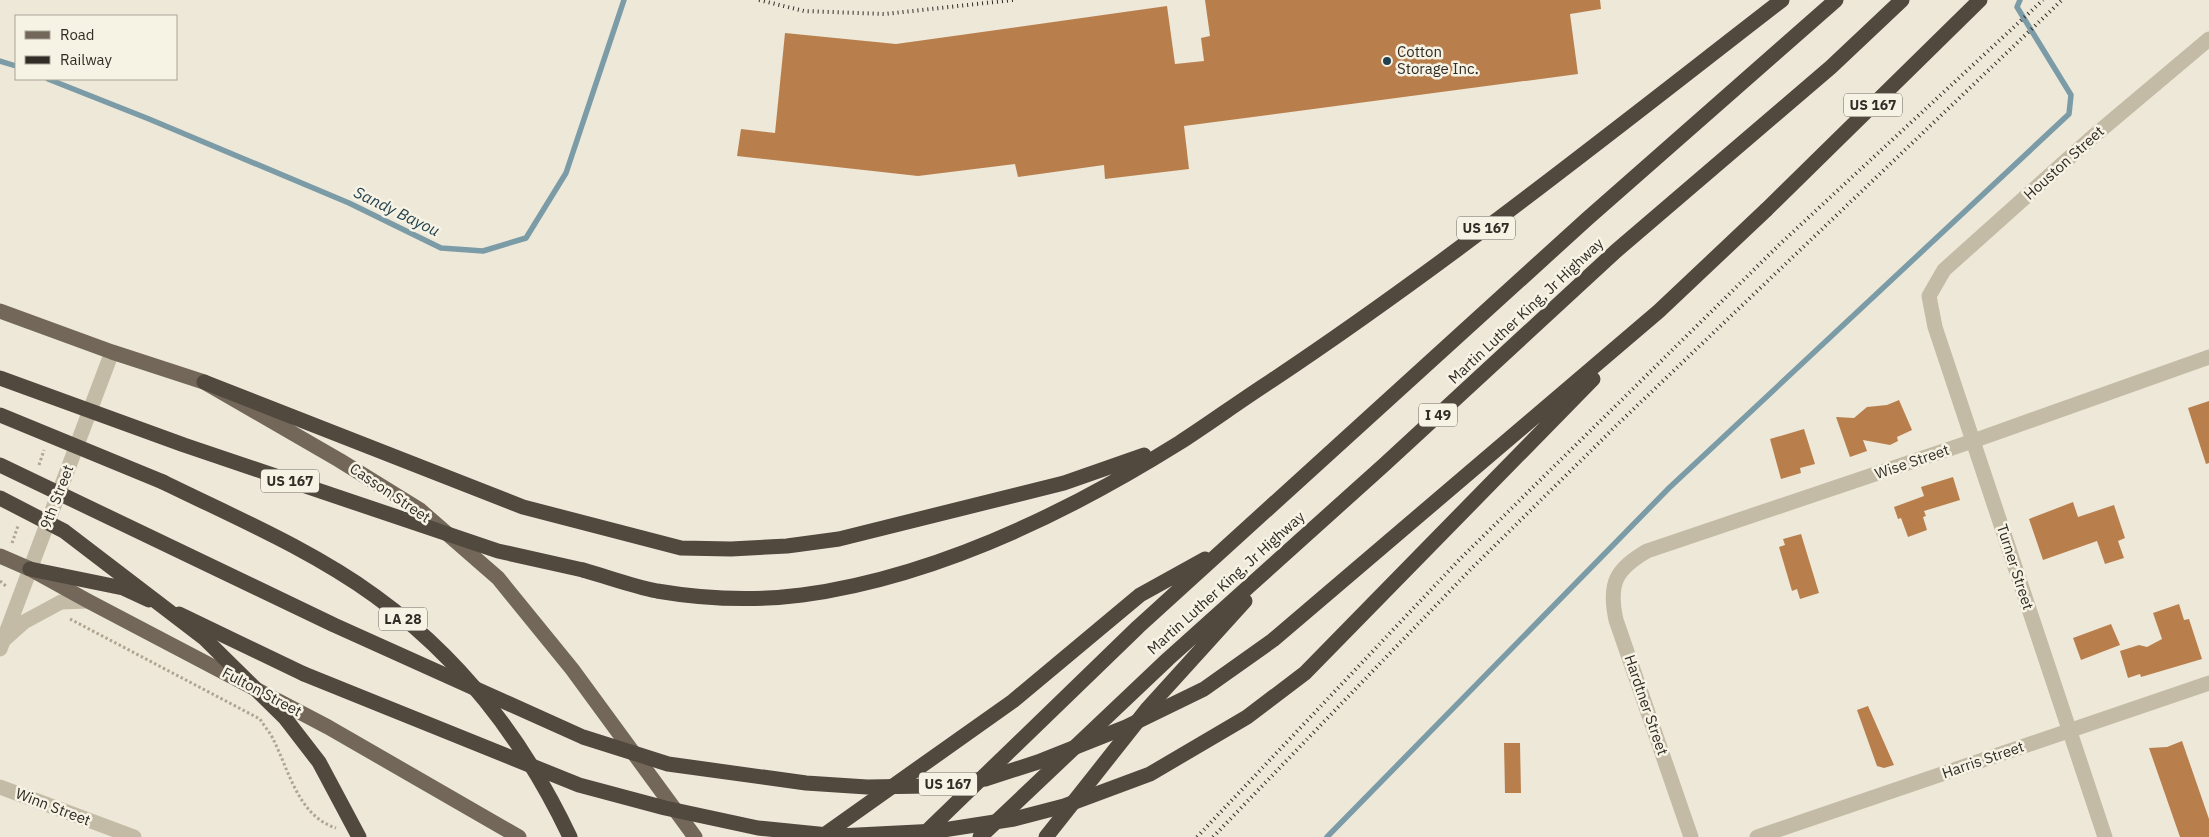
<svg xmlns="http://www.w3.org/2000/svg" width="2209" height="837" viewBox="0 0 2209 837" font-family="'IBM Plex Sans',sans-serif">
	<rect width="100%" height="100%" fill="#eee8d9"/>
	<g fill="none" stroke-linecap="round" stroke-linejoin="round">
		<path stroke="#7b9ba7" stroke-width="5.5" d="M 0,61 L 16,66
			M 48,79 L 149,119 L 349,203 L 441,248 L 483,251 L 526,238 L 566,173 L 624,0
			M 1327,837 L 1669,488 L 2069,114 L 2071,95 L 2017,7 L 2020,0"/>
	</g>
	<path fill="#b87f4d" d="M 1205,0 L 1600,0 L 1601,9 L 1570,14 L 1578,74 L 1184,126 L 1189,169 L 1105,179 L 1104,165 L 1018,177 L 1015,164 L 918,176 L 737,156 L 741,129 L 775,133 L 785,33 L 896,44 L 1167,6 L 1175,64 L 1204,61 L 1201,38 L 1210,36 Z
		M 1899,400 L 1912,430 L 1897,437 L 1898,441 L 1890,445 L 1863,440 L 1867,451 L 1850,457 L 1836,417 L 1854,418 L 1867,407 L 1887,405 Z
		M 2209,401 L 2209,463 L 2206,464 L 2188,408 Z
		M 1804,429 L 1815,464 L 1800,468 L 1801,473 L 1781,479 L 1770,439 Z
		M 1953,477 L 1960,500 L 1924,511 L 1926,516 L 1923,517 L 1927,530 L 1908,537 L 1901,518 L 1898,519 L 1894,507 L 1924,496 L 1921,487 Z
		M 2073,502 L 2078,517 L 2114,505 L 2125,538 L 2118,541 L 2124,558 L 2105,564 L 2097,541 L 2043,560 L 2029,519 Z
		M 1801,534 L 1819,593 L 1800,599 L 1797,589 L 1792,591 L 1779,547 L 1785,545 L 1783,539 Z
		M 2179,604 L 2184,620 L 2189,619 L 2202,659 L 2141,677 L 2140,674 L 2128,678 L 2120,651 L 2139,645 L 2147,647 L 2162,639 L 2153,613 Z
		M 2111,624 L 2120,645 L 2081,660 L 2073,638 Z
		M 1868,706 L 1894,765 L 1884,768 L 1877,766 L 1857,710 Z
		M 2182,741 L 2209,819 L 2209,837 L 2180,837 L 2149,748 L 2167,747 Z
		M 1504,743 L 1520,743 L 1521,793 L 1505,793 Z"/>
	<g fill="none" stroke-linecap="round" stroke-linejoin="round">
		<path stroke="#afa591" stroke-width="3" stroke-dasharray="2.5 2.5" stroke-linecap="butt" d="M 39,465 L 44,450
			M 12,543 L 18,526
			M 0,581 L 7,587
			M 70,619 L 260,719 C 264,726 270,732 273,739 C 289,770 298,816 336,828"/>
		<path stroke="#c4bba6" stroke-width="15" d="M 5,639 L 24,622 L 61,602 L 88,601
			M 0,649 L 112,352
			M 0,787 L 134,837
			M 1691,837 L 1616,620 C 1608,583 1616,569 1647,551 L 1973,441 L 2209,357
			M 1757,837 L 2209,683
			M 2105,837 L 1935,327 L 1929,296 L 1944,270 L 2089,140 L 2209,39"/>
		<path stroke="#726759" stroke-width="15" d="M 0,311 L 112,352 L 204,382 L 339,460 L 420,510 L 498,578 L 572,669 L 695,837
			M 0,556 L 30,569 L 88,601 L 328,727 L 519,837"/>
		<path stroke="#51483e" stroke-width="15" d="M 1766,210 L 1980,0
			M 204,382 L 523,507 L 681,548 L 731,549 L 787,546 L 839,539 L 1064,483 L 1144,455
			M 163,482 C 234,517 310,549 375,596 C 461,658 525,742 570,837
			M 30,569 L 123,588 L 149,600
			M 583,570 C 608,577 632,586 657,591 C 704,599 755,601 802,595 C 934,577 1067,513 1179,443 C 1210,423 1240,401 1271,381 C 1448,263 1614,130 1782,0
			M 179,614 L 304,674
			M 821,837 L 1013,701 L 1140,595 L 1205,559
			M 921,837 L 1138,627 L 1587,219 L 1836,0
			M 980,837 L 1168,659 L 1385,464 L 1616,251 L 1831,67 L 1902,0
			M 1046,837 L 1148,708 L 1245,601"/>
		<path stroke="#312c26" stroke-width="4" stroke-dasharray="1 4" stroke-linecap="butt" d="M 759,0 L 804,11 L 885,14 L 1013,0
			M 1197,837 L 1460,559 L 1781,243 L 2043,0
			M 1213,837 L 1470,570 L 1621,421 L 2062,0"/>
		<path stroke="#51483e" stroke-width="15" d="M 0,378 L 184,445 L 498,551 L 583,570
			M 0,415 L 163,482
			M 0,465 L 334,625 L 583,737 L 668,764 L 806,783 L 867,787 L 929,786 L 985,779 L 1038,762 L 1126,727 L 1204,689 L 1273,640 L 1659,311 L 1766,210
			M 0,498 L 64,531 L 204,638 L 285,718 L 319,762 L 359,837
			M 304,674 L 579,785 L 665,808 L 758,828 L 838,836 L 937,831 L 1014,819 L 1064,806 L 1150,774 L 1247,717 L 1305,673 L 1593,379"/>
	</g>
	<circle fill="#21414e" stroke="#f6f2e4" stroke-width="2" cx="1387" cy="61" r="5"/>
	<g text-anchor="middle" stroke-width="5" stroke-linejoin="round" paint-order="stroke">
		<g fill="#f6f2e4" stroke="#6c675f" stroke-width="1">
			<rect x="1844" y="93.5" width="58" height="23" rx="4"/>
			<rect x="1457" y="216.5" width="58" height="23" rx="4"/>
			<rect x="1419" y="403.5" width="38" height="23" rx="4"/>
			<rect x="261" y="469.5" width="58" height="23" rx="4"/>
			<rect x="379" y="607.5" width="48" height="23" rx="4"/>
			<rect x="919" y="772.5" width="58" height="23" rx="4"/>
		</g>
		<g font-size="14" font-weight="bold" fill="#312c26">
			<text x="1873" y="110">US 167</text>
			<text x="1486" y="233">US 167</text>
			<text x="1438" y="420">I 49</text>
			<text x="290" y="486">US 167</text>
			<text x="403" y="624">LA 28</text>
			<text x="948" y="789">US 167</text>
		</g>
		<g font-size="15" fill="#312c26" stroke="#f6f2e4" text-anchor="start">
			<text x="1397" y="57">Cotton<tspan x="1397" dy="17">Storage Inc.</tspan></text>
		</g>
		<g font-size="15" fill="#312c26" stroke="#f6f2e4">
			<text transform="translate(2064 163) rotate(-42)" y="5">Houston Street</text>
			<text transform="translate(1526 311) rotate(-43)" y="5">Martin Luther King, Jr Highway</text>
			<text transform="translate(1912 462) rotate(-19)" y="5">Wise Street</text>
			<text transform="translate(390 493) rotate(34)" y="5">Casson Street</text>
			<text transform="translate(57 497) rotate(-69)" y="5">9th Street</text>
			<text transform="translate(2015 567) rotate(72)" y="5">Turner Street</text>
			<text transform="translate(1226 583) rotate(-42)" y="5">Martin Luther King, Jr Highway</text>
			<text transform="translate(262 692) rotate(28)" y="5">Fulton Street</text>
			<text transform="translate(1646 705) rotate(71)" y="5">Hardtner Street</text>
			<text transform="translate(1983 760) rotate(-19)" y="5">Harris Street</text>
			<text transform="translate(53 807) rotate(21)" y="5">Winn Street</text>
		</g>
		<g font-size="16" font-style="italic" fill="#21414e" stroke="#f6f2e4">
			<text transform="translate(397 211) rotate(26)" y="6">Sandy Bayou</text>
		</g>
	</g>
	<rect x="15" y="15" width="162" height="65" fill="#f6f2e4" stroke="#a7a398"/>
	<rect x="25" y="31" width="25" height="8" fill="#726759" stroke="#a7a398"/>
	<text x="60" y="40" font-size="15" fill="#312c26">Road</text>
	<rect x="25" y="56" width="25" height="8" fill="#312c26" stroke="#a7a398"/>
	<text x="60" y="65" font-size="15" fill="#312c26">Railway</text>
</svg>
